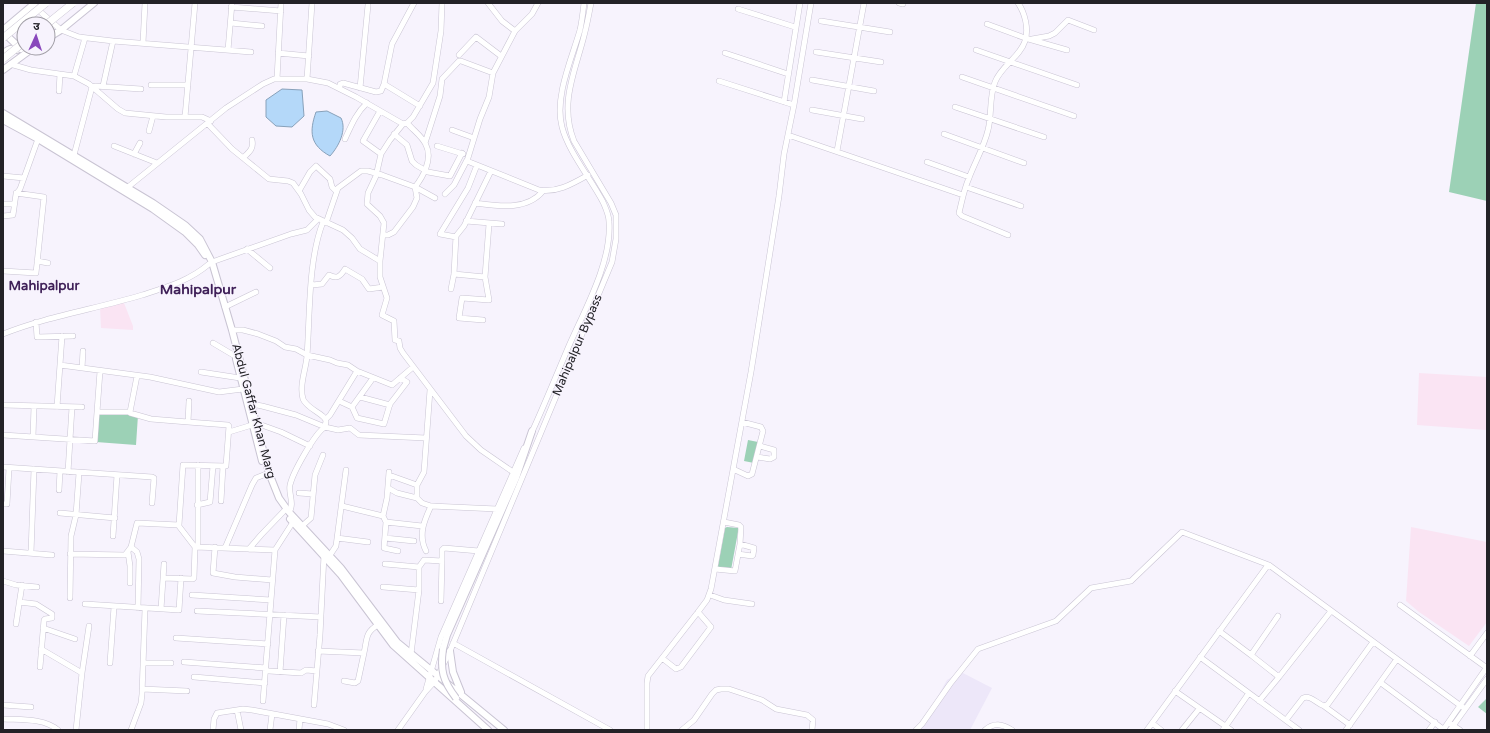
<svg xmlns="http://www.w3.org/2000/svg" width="1490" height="733" viewBox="0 0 1490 733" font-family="'Varela Round','Noto Sans Devanagari',sans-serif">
	<rect width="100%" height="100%" fill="#f7f3fd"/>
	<path fill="#fae4f3" d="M 124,303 L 133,326 L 133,330 L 101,328 L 100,307 Z
		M 1419,373 L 1487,377 L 1487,430 L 1417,425 Z
		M 1411,527 L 1487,542 L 1487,622 L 1469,646 L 1419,612 L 1406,601 Z"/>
	<path fill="#ede7f9" d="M 961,672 L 992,688 L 970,730 L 919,730 L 947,680 Z"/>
	<path fill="#9cd1b6" d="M 1476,3 L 1487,3 L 1487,201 L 1449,192 Z
		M 97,412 L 138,415 L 136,445 L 96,442 Z
		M 748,440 L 758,442 L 754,463 L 744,461 Z
		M 727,527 L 738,528 L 738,532 L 731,570 L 720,570 L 718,566 L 725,528 Z
		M 1487,698 L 1487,714 L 1478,707 Z"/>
	<path fill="#b4d8f9" stroke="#88a1ba" d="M 282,89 L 302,90 L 304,116 L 292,127 L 276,126 L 266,117 L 266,100 Z
		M 327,111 L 341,118 C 347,130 339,146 330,156 C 310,145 309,132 316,112 Z"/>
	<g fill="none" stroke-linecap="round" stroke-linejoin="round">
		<g stroke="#c9c4d3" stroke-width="6">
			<path id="minor" d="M 488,3 L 502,21 L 515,31 L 532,14 L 538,3
				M 899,3 L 903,4
				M 231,7 L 281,11
				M 36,8 L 61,30 L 79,37 L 113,41 L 251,52
				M 738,9 L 795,27
				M 821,21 L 890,32
				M 231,23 L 262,26
				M 987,24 L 1025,38 L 1067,50
				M 515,31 L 493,73 L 489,97 L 480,119 L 467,161 L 539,190 C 557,193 572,184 588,175
				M 1032,39 L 1049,36 L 1055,33 L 1068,20 L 1094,30
				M 143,43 L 145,3
				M 228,50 L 232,3
				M 976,50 L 1077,85
				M 816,52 L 881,62
				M 278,53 L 309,56
				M 725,53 L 788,74
				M 459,55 L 476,37 L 501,56
				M 10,64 L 31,70 L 74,76 L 89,84 L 118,109 L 125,113 L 166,117 L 202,117 L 211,121
				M 74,76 L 85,38
				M 962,77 L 1074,116
				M 277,79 L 281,3
				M 307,79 L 312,3
				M 812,80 L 874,91
				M 719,81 L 794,105
				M 384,84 L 420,106
				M 151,85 L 188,85
				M 103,86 L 113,41
				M 92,87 L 95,86 L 141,89
				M 340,88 L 340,84 L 343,83 L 376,92 L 381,91 L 384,84 L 392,44 L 414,3
				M 360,88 L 368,5
				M 59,91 L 60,74
				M 784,102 L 800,3
				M 955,107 L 1044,137
				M 812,110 L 862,119
				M 380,111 L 363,141 L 381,154
				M 185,117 L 195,3
				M 208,124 L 232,149 L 269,179 L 288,181 L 293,183 L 301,194 L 309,210 L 315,217 L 343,230 L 352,238 L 360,249 L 380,261 L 380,277 L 387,298 L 382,315 L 394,321 L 395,340 L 399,341 L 400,348 L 403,353 L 466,436 L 481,450 L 513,472
				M 452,130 L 474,138
				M 149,131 L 153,116
				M 394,134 L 407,145 L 412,161 L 416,165 L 428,172 L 450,176 L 462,153
				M 944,134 L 1024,163
				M 788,135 L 963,195
				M 345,139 C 351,126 356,113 367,103
				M 425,143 L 440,96 L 442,79 L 459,61 L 461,61 L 493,73
				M 114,146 L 157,163
				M 437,146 L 463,154
				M 837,151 L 864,3
				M 134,154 L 140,143
				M 74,155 L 92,87
				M 243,158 C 249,152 254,149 252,140
				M 927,162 L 969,177
				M 3,176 L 24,178
				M 128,187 L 226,108 L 263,84 L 274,79 L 307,79 L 328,83 L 356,97 L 403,124
				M 966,187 L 1021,206
				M 299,191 L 310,172 L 316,166 L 330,179 L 332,187 L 336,191
				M 445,194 L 454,185 L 467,160
				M 475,203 C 498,206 527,211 543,191
				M 3,204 L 14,204
				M 3,216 L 13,215 L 16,194 L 20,189 L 38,139
				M 466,221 L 502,224
				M 326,223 L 338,188 L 361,171 L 368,171 L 382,175 L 415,187 L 435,198
				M 383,235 L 388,235 L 394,232 L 413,207 L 417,198 L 415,187 C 423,177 433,159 426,145 C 423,137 413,130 407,123
				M 1008,235 L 962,216 L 959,213 C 962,201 964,189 969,178 C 975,162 984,147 988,130 C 992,115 989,97 995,82 C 1001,66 1020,57 1025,41 C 1029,29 1025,13 1018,3
				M 456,237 L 440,234 L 468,188 L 477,165
				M 247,249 L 270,268
				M 37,261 L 48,263
				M 380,261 L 384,223 L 380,216 L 367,204 L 368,193 L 376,176 L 381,154 L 390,140 L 403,124 L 407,123 L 413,117 L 433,83 L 441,31 L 442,3
				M 212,262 L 291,234 L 307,230 L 318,219
				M 3,271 L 36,273 L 44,197 L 16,193
				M 454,274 L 485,277
				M 312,285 L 322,284 L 329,275 C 337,279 340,277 345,269 L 362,279 L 369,289 L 383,287
				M 451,289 L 454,274 L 456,236 L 464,226 L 491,171
				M 225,307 L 256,292
				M 483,320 L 459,318 L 462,298 L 489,300 L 485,277 L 489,224
				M 36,322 L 37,337 L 73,336
				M 232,330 L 243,330 L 258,334 L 276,341 L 285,347 L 296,349 L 307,355 L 330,360 L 337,363 L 348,365 L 357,371 L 392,385 L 413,367
				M 3,334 C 48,316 96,309 142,295 C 167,287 189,281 209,264
				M 213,343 L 235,356
				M 60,365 L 150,377 L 219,392 L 243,389
				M 82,368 L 83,351
				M 201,372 L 240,378
				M 430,390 L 424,472 L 417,485 L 417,498 L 422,503 L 431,506 L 497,509
				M 360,397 L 390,405
				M 339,401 L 352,407 L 373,378
				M 251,404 L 262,406 L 296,415 L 325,427 L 338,430 L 350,428 L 359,435 L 426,438
				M 3,405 L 82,407
				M 57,407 L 62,336
				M 352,407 L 357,418 L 384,424 L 390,404 L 407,382 L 400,378
				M 97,412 L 100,371
				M 130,413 L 151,419 L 188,422
				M 326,419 L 330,415 L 357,371
				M 256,423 L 281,432 L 310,446
				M 229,432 L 252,425
				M 531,434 C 544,406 556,376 568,348 C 584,311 612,262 609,222 C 609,215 606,209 603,202 C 591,179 568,151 562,127 C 554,97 572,58 580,30 C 582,21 583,12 584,3
				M 3,435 L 95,441 L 97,412 L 130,412 L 137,376
				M 33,437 L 34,406
				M 757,457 L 770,459 L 774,457 L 774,450 L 760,446
				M 3,467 L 152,477 L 154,478 L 152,503
				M 733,469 L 748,476 L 752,474 L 763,431 L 761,427 L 742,422
				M 68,472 L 72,407
				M 389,475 L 417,485
				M 388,488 L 397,493 L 417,498
				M 59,490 L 60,471
				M 299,493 L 313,494
				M 221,501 L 223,466
				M 3,504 L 7,504 L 9,468
				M 197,505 L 210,502 L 213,466
				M 342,506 L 383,516
				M 289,512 C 295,504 288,493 290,485 C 293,472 315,433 325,427 L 326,421 C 325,414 307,409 303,399 C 299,385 306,369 307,356 C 310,315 308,260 323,222
				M 60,513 L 115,518
				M 386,522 L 383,516 L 387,498 L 389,472
				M 302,526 L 311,518 L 315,475 L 323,455
				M 113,536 L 117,475
				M 337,538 L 368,542
				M 385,538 L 414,541
				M 198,543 L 198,465
				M 131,547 L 137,552 L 139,559 L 138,608
				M 195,547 L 275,550
				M 215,547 L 213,573 L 235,577 L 272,580
				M 225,548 L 252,485 L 256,478 L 266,474
				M 249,549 L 261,535 L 284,511
				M 3,551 L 52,555
				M 398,551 L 384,548 L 386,522 L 422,526
				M 426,551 C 418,535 424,521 431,506
				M 128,552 L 130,566 L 130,583
				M 31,553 L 34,469
				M 70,554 L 125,555 L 131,547 L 137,523 L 179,525 L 183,465 L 226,466 L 229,426 L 228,425 L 188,422 L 189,401
				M 738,554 L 752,556 L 753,555 L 754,548 L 740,544
				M 330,555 L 336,546 L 346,470
				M 385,564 L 419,567 L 419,590 L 411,654
				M 419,567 L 424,560 L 442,561 L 442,550 L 444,548 L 479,551
				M 715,569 L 735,571 L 740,544 L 741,527 L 739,525 L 724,522
				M 163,578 L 193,579 L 194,578 L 195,547 L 178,525
				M 3,581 L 16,585 L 37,587
				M 383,587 L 419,590
				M 192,595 L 271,600
				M 710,595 L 724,600 L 752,604
				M 70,598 L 71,536 L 76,515 L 79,473
				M 441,601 L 442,561
				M 19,602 L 36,604 L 52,614 L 52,618 L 45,619 L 44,620 L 40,667
				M 85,604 L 179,610 L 181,578
				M 1400,605 L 1487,668
				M 161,609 L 164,564
				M 197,611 L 321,617
				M 1278,616 L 1251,655 L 1279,677
				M 16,624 L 22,585
				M 43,628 L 75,639
				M 1219,631 L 1251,655
				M 176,638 L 268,644
				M 453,643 L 610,730
				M 41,649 L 82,673
				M 318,651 L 364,653 C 367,640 365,632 378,625
				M 1470,656 L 1487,633
				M 1200,657 L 1299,730
				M 662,658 L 676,669 L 681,667 L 711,627 L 698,612
				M 184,662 L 266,668
				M 110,663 L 114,607
				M 143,663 L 171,663
				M 269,671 L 301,673 L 306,670 L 317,671
				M 280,672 L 284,615
				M 194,677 L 265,683
				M 344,681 L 355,683 L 358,681 L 364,653
				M 1381,683 L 1443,729
				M 142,689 L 187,691
				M 426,689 L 441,637 L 524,448
				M 1175,691 L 1231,730
				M 263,701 L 275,550 L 293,522
				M 1259,701 L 1279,677 L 1331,611
				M 3,705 L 31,707
				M 314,705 L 320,635 L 324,555
				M 1324,706 L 1350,725
				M 237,710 L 241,730
				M 3,719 C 21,720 44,718 58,730
				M 1286,720 L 1303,698 C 1311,695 1316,703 1324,706 L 1328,704 L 1373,642
				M 1152,723 L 1161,730
				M 1451,724 L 1460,730
				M 76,730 L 82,673 L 89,626
				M 131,730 L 141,703 L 142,694 L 145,609
				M 213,730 L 214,719 L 217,713 L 243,709 L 252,710 L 328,724 L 344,730
				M 270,730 L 272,714
				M 299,730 L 300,719
				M 398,730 L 425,692 L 435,681 L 450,651 L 612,262 L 616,239 L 616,215 L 611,203 L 574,141 C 559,103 575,72 584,36 C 587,25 589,14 591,3
				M 647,730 L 647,683 L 648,676 L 698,612 L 707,600 L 711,589 L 751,372 L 779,196 L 784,154 L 794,105 L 811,3
				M 682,730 L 694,720 L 712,694 L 716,690 L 721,689 L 729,689 L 762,700 L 776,709 L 807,715 L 813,720 L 812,730
				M 916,730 L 922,724 L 950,684 L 978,649 L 1056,621 L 1091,588 L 1131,581 L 1182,532 L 1269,565 L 1465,709
				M 985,730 C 994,722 1002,724 1012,730
				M 1147,730 L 1268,565
				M 1182,730 L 1199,709
				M 1223,730 L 1249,693
				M 1346,730 L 1397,659
				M 1429,730 L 1435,722
				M 1443,730 L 1487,667
				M 1450,730 L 1487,679"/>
		</g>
		<g stroke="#c9c4d3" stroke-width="8">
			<path id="major" d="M 3,30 L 35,3
				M 3,32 L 21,49
				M 48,38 L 61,30 L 94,3
				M 3,53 C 8,50 11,47 17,50
				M 3,70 L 33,48
				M 3,113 L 153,203 L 185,225 L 200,239 L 212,262 L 232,330 L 269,473 L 279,498 L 289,512 L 341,568 L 397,642 L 504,730
				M 3,120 L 38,139 L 153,209 L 185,232 L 198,245 L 205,255
				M 236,359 L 262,461
				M 290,519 L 341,575 L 393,645 L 488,730
				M 443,649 L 447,635 L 516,478 L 532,431
				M 450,651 L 453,672 L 461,692"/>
		</g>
		<use href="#minor" stroke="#fff" stroke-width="5"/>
		<use href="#major" stroke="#fff" stroke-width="6"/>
		<g stroke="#c9c4d3" stroke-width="8" stroke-linecap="butt">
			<path id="major-bridge" d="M 443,649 C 440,670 443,681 456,698"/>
		</g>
		<g stroke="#c9c4d3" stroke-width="8" stroke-linecap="butt">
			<path id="highway-bridge" d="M 47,24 L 73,3
				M 3,38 L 46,3
				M 3,59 L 24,42"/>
		</g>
		<use href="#major-bridge" stroke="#fff" stroke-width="6"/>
		<use href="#highway-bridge" stroke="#fff" stroke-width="7"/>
	</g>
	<g text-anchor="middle" stroke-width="3" stroke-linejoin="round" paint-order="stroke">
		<g font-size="12" fill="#232227" stroke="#f7f3fd">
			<text transform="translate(577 345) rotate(-67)" y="4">Mahipalpur Bypass</text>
			<text transform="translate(254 411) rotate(75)" y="4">Abdul Gaffar Khan Marg</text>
		</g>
		<g font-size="13" font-weight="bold" fill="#3f2058" stroke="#f7f3fd">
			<text x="44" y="290">Mahipalpur</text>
		</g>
		<g font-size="14" font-weight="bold" fill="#3f2058" stroke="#f7f3fd">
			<text x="198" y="294">Mahipalpur</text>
		</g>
	</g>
	<rect width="1490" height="733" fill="none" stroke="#232227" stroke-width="8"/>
	<g transform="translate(36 36) rotate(3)"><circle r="19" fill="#f7f3fd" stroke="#a29fa7"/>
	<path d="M0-3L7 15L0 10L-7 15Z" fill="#8947bc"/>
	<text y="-6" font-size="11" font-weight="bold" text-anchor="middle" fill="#232227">उ</text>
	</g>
</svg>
